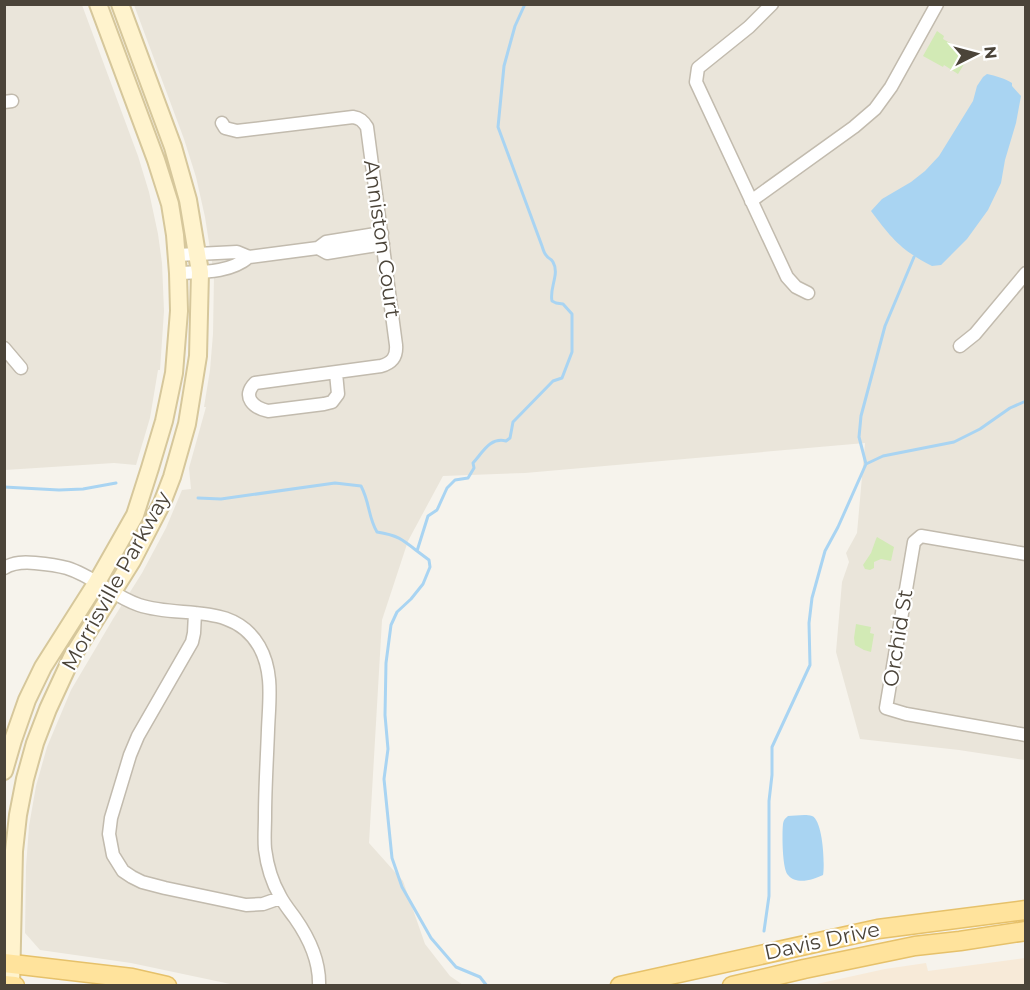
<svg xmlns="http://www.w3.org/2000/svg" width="1030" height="990" viewBox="0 0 1030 990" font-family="Montserrat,sans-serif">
	<rect width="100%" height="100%" fill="#f6f3ec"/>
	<path fill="#eae5da" d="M 5,5 L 82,5 L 138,156 L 149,192 L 158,234 L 162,263 L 164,311 L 160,370 L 158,370 L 150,418 L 136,465 L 114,463 L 5,470 Z
		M 134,5 L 1025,5 L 1025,760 L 959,750 L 860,739 L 836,652 L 842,582 L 849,562 L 846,553 L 857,533 L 865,443 L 525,473 L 443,476 L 408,541 L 382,620 L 369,843 L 403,881 L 425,944 L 450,976 L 463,985 L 235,985 L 131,963 L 40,950 L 25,933 L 26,867 L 29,826 L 36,786 L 47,747 L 71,690 L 113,619 L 142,573 L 166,528 L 182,490 L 191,489 L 189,468 L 206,407 L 204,407 L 210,370 L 213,334 L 214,275 L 205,217 L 196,177 L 184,139 Z"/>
	<path fill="#f7ead8" d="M 1025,958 L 1025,985 L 812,985 L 885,969 L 926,963 L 928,971 Z"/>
	<path fill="#d2eab5" d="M 937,31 L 944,36 L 943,39 L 952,44 L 951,46 L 969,56 L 958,74 L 944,65 L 943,67 L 923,56 Z
		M 877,537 L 894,547 L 891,561 L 881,559 L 874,562 L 874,568 L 870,570 L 865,569 L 863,565 L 871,553 L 876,539 Z
		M 856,624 L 871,627 L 870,633 L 874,634 L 871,652 L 864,650 L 855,645 L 854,638 Z"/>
	<path fill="#a9d4f2" d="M 987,74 C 996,76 1004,78 1012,83 L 1012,86 L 1021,96 L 1016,123 L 1005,160 L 1001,183 L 988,210 L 967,239 L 941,265 L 932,266 C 901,250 892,239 871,211 L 882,199 L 911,182 L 925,171 L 939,156 L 973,101 L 977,86 L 983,77 Z
		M 788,816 C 795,816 805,814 812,816 C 823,820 825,865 823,875 C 813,880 796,885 788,875 C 782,869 782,832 783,824 C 784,819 785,819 788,816 Z"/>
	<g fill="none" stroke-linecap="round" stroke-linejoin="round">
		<path stroke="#a9d4f2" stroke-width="3" d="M 866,464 L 859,437 L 861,416 L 885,326 L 914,257
			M 4,487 L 59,490 L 83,489 L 116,483
			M 198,498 L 221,499 L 335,483 L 361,486 C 370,503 368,517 377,532 C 397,535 402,539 417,551
			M 764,931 L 769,896 L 769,801 L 772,775 L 772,747 L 810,665 L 809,623 L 812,598 L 825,551 L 838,527 L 866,464 L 883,456 L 954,442 L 980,429 L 1010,408 L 1026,401
			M 487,986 L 480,977 L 456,967 L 431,938 L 402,887 L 392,858 L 384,779 L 388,749 L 385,715 L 386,663 L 391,625 L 397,612 L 411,599 L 423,584 L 430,567 L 429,560 L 417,551 L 428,516 L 437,510 L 447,488 L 455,480 L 468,478 L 474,468 L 473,463 C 483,452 490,437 506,441 L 510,438 L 513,422 L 553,381 L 562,378 L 572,352 L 572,314 L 563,304 L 556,303 L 552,301 C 549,288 560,274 553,262 C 550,257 549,260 546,255 C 544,253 543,249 542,246 L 498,127 L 504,66 L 515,26 L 525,4"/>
		<g stroke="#c2bbae" stroke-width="15">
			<path id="street" d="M 772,4 L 749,27 L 698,68 L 696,82 L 787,277 L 796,287 L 808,293
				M 4,102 L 12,101
				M 222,123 L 225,128 L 237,131 L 353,117 C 360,118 363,121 367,127 L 396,345 C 397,357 392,363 381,366 L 255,383 C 241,397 254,408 268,411 L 324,404 L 332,402 L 338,394 L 336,373
				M 751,201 L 854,127 L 875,109 L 891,87 L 937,4
				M 318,248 L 326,242 L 382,233
				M 177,255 L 237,252 L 249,257 L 318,248 L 327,253 L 383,244
				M 178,273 C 203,272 230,273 249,257
				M 960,346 L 975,334 L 1026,273
				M 4,348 L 21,368
				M 1026,554 L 921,536 L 914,542 L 886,708 L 906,714 L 1026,735
				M 4,568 C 14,562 24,562 35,563 C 46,564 56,565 67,568 C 93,576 113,596 139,605 C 180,619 233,601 259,646 C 274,672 269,702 268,730 C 267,759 265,788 265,817 C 265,827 264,838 265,849 C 267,865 272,882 280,896 C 284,904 290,911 295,918 C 309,938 320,961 319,986
				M 195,613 L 194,633 L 192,642 L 138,736 L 130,755 L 111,818 L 109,834 L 113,855 L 123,871 L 132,877 L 142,882 L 165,888 L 246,905 L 263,904 L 280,898"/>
		</g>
		<g stroke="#d6c79b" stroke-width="20">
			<path id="secondary" d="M 4,771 L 13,740 L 27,700 L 43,667 L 97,582 L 135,515 L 150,468 L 164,421 L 174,373 L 179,311 L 178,273 L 175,235 L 170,204 L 156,160 L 98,4
				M 11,986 L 14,851 L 18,815 L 25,779 L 35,743 L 48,709 L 72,657 L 132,561 L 162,503 L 172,477 L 187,424 L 198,356 L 200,272 L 188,200 L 173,147 L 120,4"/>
		</g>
		<g stroke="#e6c16a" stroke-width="21">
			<path id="primary" d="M 4,963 L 132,978 L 167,986
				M 4,985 L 15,986
				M 620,986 L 878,929 L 1026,910
				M 732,986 L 804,969 L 915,946 L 960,941 L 1026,931"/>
		</g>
		<use href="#street" stroke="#fff" stroke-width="12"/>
		<use href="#secondary" stroke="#fff3cd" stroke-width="16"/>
		<use href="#primary" stroke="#ffe39c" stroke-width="18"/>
	</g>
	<g text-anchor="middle" stroke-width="4.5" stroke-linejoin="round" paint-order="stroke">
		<g font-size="21" fill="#4b4439" stroke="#fff">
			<text transform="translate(382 239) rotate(82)" y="7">Anniston Court</text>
			<text transform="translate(116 581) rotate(-61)" y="7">Morrisville Parkway</text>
			<text transform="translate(898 638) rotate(-81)" y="7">Orchid St</text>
			<text transform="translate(822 941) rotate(-12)" y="7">Davis Drive</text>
		</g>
	</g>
	<rect width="1030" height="990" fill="none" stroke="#4b4439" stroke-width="12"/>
	<g transform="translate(976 54) rotate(84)" stroke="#ffffff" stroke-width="4.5" paint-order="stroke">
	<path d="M0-4.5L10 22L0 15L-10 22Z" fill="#4b4439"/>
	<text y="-9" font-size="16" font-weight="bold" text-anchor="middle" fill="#4b4439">N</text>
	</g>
</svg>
